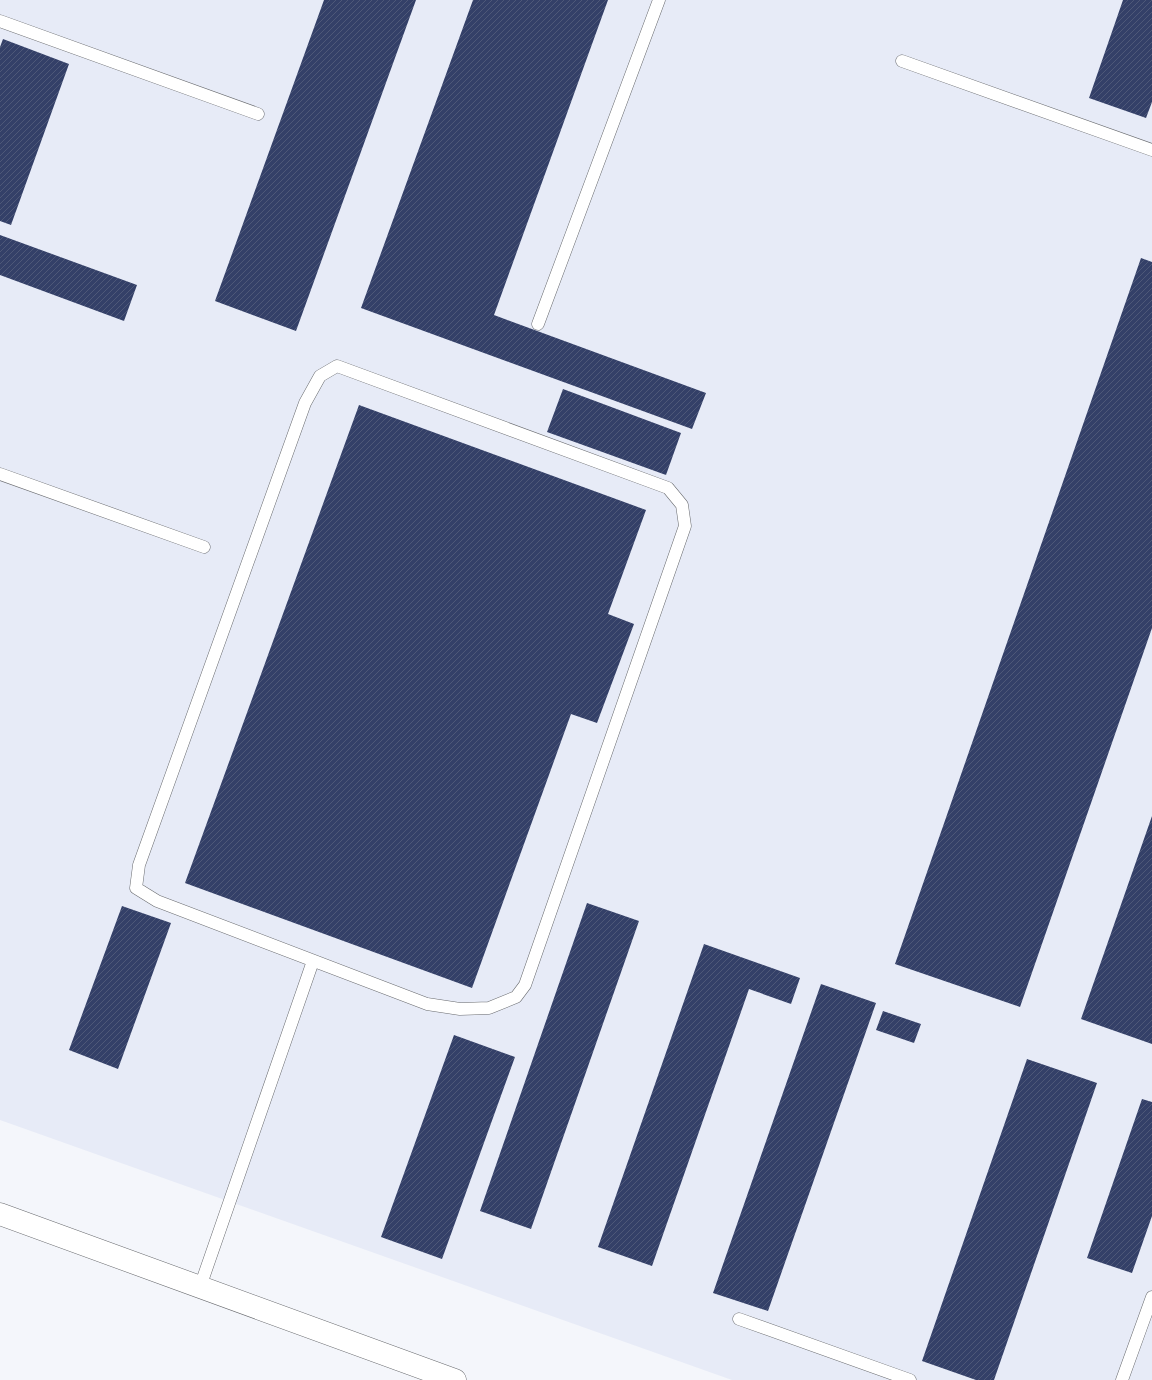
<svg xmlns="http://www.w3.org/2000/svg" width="1152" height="1380" viewBox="0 0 1152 1380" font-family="Montserrat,sans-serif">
	<defs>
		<pattern id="building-hatch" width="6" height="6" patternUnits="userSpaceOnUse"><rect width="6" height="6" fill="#344068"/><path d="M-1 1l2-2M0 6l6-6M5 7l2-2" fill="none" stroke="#4e5878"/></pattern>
	</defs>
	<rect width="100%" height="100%" fill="#f4f6fb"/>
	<path fill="#e7ebf7" d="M 0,0 L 1152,0 L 1152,1380 L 732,1380 L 0,1120 Z"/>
	<path fill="url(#building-hatch)" d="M 324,0 L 416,0 L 296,331 L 215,301 Z
		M 473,0 L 608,0 L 494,315 L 706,393 L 692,429 L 361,308 Z
		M 1123,0 L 1152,0 L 1152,102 L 1146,118 L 1089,98 Z
		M 3,39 L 69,64 L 11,225 L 0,221 L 0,47 Z
		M 0,235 L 137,285 L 124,321 L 0,275 Z
		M 1141,258 L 1152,262 L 1152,628 L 1020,1007 L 895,964 Z
		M 563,389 L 681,433 L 666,475 L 547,432 Z
		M 359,405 L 646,510 L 608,614 L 634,624 L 597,723 L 571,714 L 472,988 L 185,883 Z
		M 1152,816 L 1152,1044 L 1081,1019 Z
		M 587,903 L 639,921 L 531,1229 L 480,1211 Z
		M 122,906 L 171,923 L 118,1069 L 69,1050 Z
		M 704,944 L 800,978 L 791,1004 L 749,989 L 652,1266 L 598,1247 Z
		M 821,984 L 876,1003 L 768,1311 L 713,1293 Z
		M 883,1011 L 921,1024 L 914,1043 L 876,1030 Z
		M 454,1035 L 515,1057 L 442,1259 L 381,1237 Z
		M 1027,1059 L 1097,1083 L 994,1380 L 976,1380 L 922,1361 Z
		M 1142,1099 L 1152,1102 L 1152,1216 L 1132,1273 L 1087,1258 Z"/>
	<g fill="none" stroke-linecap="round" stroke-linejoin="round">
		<g stroke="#696b6f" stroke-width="13">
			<path id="service" d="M 0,21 L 258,114
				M 902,61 L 1152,150
				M 538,324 L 659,0
				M 337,366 L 668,488 L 682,505 L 685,526 L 525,985 L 516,997 L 489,1008 L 460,1009 L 427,1004 L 157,901 L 136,888 L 139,865 L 305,403 L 320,376 Z
				M 0,474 L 204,547
				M 200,1287 L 313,961
				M 739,1319 L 910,1380
				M 1122,1380 L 1152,1297"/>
		</g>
		<g stroke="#696b6f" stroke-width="23">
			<path id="tertiary" d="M 0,1214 L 455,1380"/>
		</g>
		<use href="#service" stroke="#fff" stroke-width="12"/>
		<use href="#tertiary" stroke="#fff" stroke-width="22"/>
	</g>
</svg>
